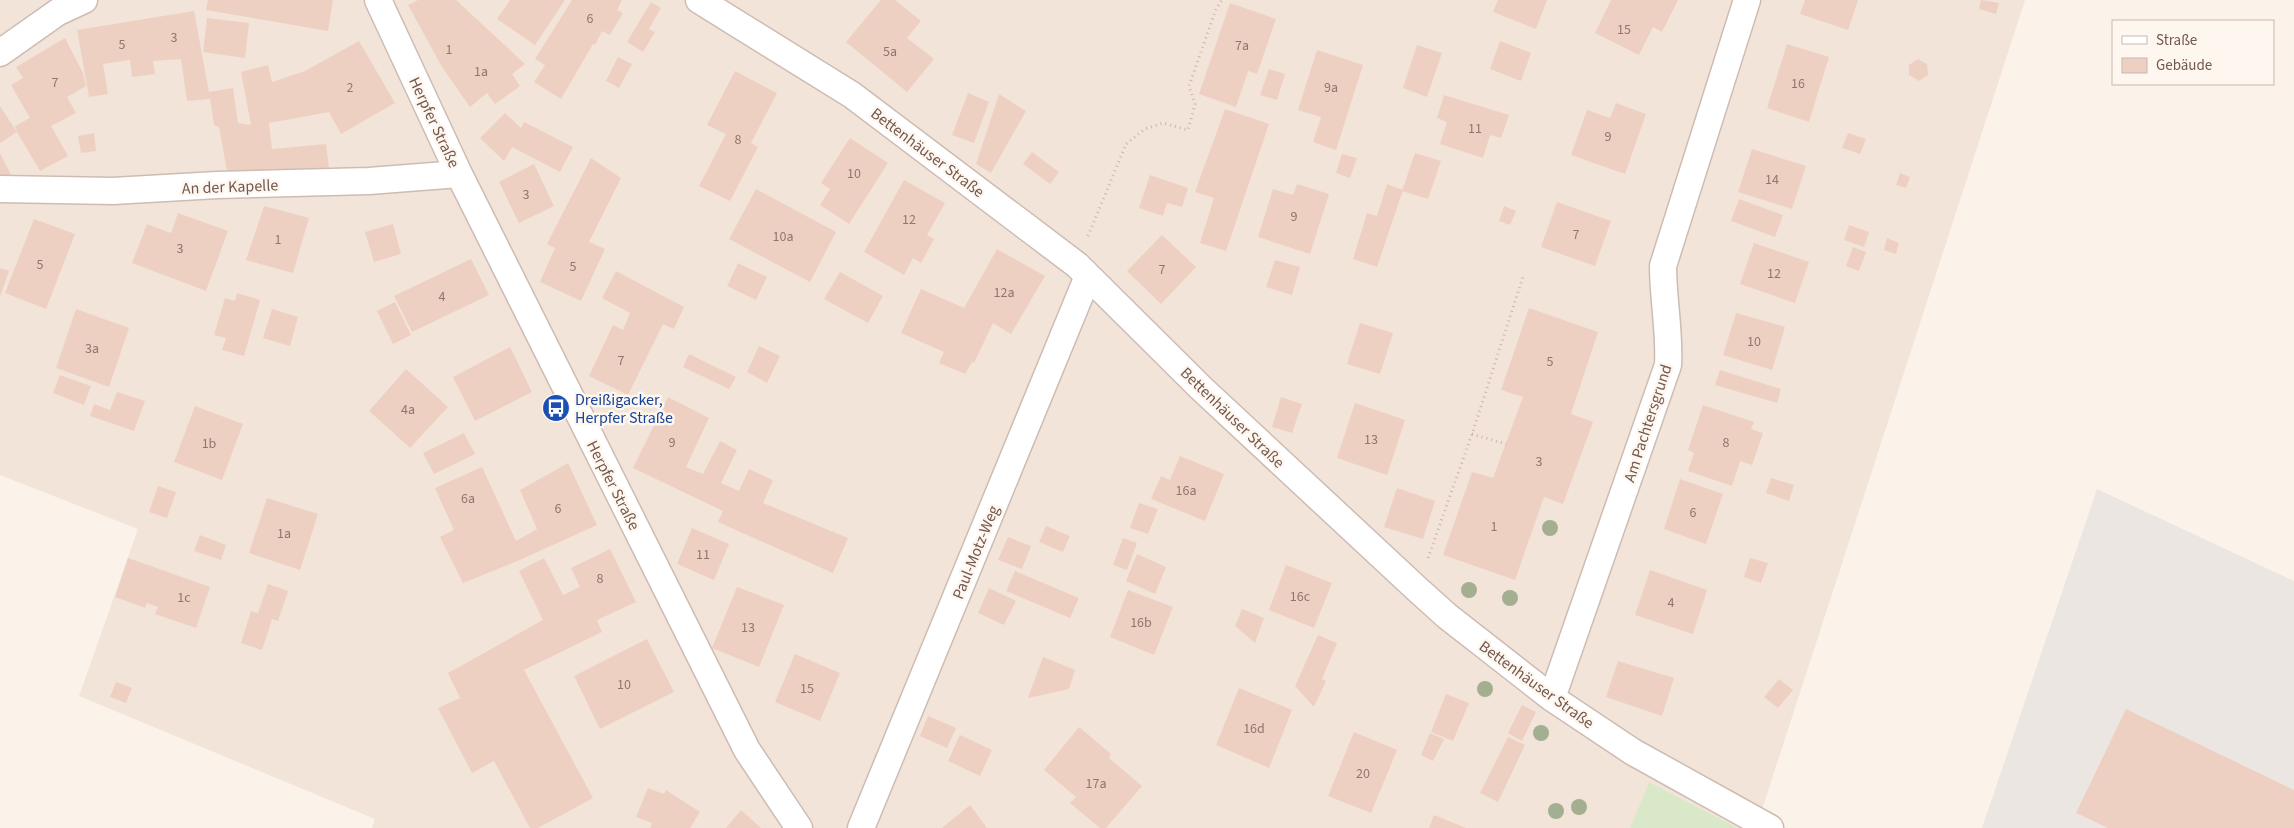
<svg xmlns="http://www.w3.org/2000/svg" width="2294" height="828" viewBox="0 0 2294 828" font-family="'Source Sans 3',sans-serif">
	<rect width="100%" height="100%" fill="#fbf2e9"/>
	<path fill="#f2e4d8" d="M 0,0 L 2025,0 L 1756,828 L 1738,828 L 1649,782 L 1630,828 L 372,828 L 375,819 L 79,696 L 138,529 L 0,475 Z"/>
	<path fill="#ece6e2" d="M 2097,489 L 2294,581 L 2294,828 L 1982,828 Z"/>
	<path fill="#d8e8c8" d="M 1649,782 L 1738,828 L 1630,828 Z"/>
	<path fill="#eed0c3" d="M 208,0 L 333,0 L 328,31 L 206,10 Z
		M 418,0 L 456,0 L 525,64 L 512,74 L 520,86 L 495,104 L 487,93 L 470,107 L 442,67 L 408,5 Z
		M 510,0 L 565,0 L 535,45 L 497,19 Z
		M 572,0 L 622,0 L 617,10 L 623,13 L 610,35 L 602,31 L 595,45 L 593,44 L 561,99 L 534,82 L 545,65 L 535,59 Z
		M 881,0 L 895,0 L 921,21 L 907,38 L 934,59 L 907,92 L 846,42 Z
		M 1498,0 L 1547,0 L 1536,29 L 1493,12 Z
		M 1611,0 L 1678,0 L 1662,32 L 1653,27 L 1639,55 L 1595,33 Z
		M 1805,0 L 1858,0 L 1848,30 L 1800,14 Z
		M 1981,0 L 1999,3 L 1996,14 L 1979,9 Z
		M 651,2 L 661,8 L 649,29 L 655,32 L 643,52 L 627,42 Z
		M 1230,3 L 1276,19 L 1257,74 L 1248,71 L 1236,107 L 1199,94 Z
		M 194,11 L 209,92 L 233,88 L 238,123 L 251,125 L 241,72 L 268,65 L 272,82 L 305,71 L 359,41 L 395,103 L 341,134 L 329,112 L 269,123 L 272,149 L 326,144 L 329,169 L 275,172 L 228,177 L 219,127 L 214,125 L 210,99 L 187,101 L 181,59 L 153,61 L 155,74 L 132,77 L 130,60 L 103,64 L 108,94 L 89,97 L 77,30 Z
		M 207,18 L 249,23 L 245,58 L 203,52 Z
		M 65,38 L 83,73 L 86,86 L 67,97 L 76,113 L 51,126 L 68,156 L 40,171 L 17,132 L 15,126 L 30,118 L 11,85 L 23,78 L 16,67 Z
		M 1500,41 L 1531,53 L 1521,81 L 1490,69 Z
		M 1787,44 L 1829,57 L 1809,122 L 1767,108 Z
		M 1417,45 L 1442,53 L 1427,97 L 1403,88 Z
		M 1317,50 L 1363,65 L 1336,150 L 1313,142 L 1321,117 L 1298,110 Z
		M 618,57 L 632,64 L 619,88 L 606,81 Z
		M 1918,59 L 1927,64 L 1928,75 L 1919,81 L 1909,75 L 1909,65 Z
		M 1269,69 L 1285,74 L 1277,100 L 1260,95 Z
		M 735,71 L 777,93 L 751,143 L 758,147 L 730,201 L 699,186 L 726,134 L 707,125 Z
		M 968,93 L 989,102 L 974,143 L 952,135 Z
		M 999,94 L 1026,111 L 991,173 L 976,164 Z
		M 1444,95 L 1509,115 L 1501,138 L 1490,135 L 1483,158 L 1440,144 L 1447,122 L 1437,118 Z
		M 1616,103 L 1646,114 L 1625,174 L 1571,155 L 1587,110 L 1610,118 Z
		M 0,106 L 17,132 L 0,143 Z
		M 1225,109 L 1269,124 L 1226,251 L 1200,243 L 1214,198 L 1195,192 Z
		M 505,113 L 521,128 L 524,122 L 573,147 L 560,172 L 512,147 L 504,161 L 480,138 Z
		M 94,133 L 96,151 L 81,153 L 78,136 Z
		M 1848,133 L 1866,139 L 1860,154 L 1842,148 Z
		M 850,138 L 888,163 L 849,224 L 820,205 L 830,189 L 821,183 Z
		M 1752,149 L 1806,166 L 1792,209 L 1738,192 Z
		M 1032,152 L 1059,172 L 1050,184 L 1023,164 Z
		M 0,153 L 13,179 L 0,177 Z
		M 1415,153 L 1441,161 L 1428,199 L 1402,191 Z
		M 1342,154 L 1357,158 L 1350,178 L 1336,173 Z
		M 591,158 L 621,178 L 589,242 L 605,249 L 581,301 L 540,282 L 555,248 L 547,244 Z
		M 534,164 L 554,206 L 519,223 L 499,182 Z
		M 1900,173 L 1910,177 L 1906,188 L 1896,185 Z
		M 1150,175 L 1188,188 L 1182,207 L 1167,203 L 1163,216 L 1139,208 Z
		M 904,180 L 945,203 L 927,235 L 934,239 L 921,263 L 913,258 L 904,275 L 864,252 Z
		M 1297,184 L 1329,194 L 1310,254 L 1258,237 L 1273,189 L 1293,195 Z
		M 1387,184 L 1403,190 L 1377,267 L 1353,259 L 1367,213 L 1377,216 Z
		M 756,189 L 836,232 L 810,282 L 729,239 Z
		M 1739,199 L 1783,215 L 1775,237 L 1731,221 Z
		M 1557,202 L 1611,221 L 1595,266 L 1541,247 Z
		M 264,206 L 309,218 L 293,273 L 246,260 Z
		M 1504,206 L 1516,211 L 1510,225 L 1499,221 Z
		M 178,213 L 228,231 L 206,291 L 132,263 L 147,224 L 171,233 Z
		M 34,219 L 75,234 L 46,309 L 5,293 Z
		M 393,224 L 401,254 L 374,262 L 365,232 Z
		M 1849,225 L 1869,232 L 1864,247 L 1844,240 Z
		M 1162,235 L 1196,267 L 1161,304 L 1127,271 Z
		M 1887,238 L 1899,243 L 1896,254 L 1884,250 Z
		M 1754,243 L 1809,262 L 1795,303 L 1740,284 Z
		M 1853,247 L 1866,252 L 1859,271 L 1846,266 Z
		M 997,249 L 1045,276 L 1011,334 L 993,323 L 974,363 L 972,362 L 965,374 L 939,363 L 944,352 L 901,333 L 921,289 L 964,308 Z
		M 471,259 L 489,295 L 412,332 L 394,296 Z
		M 1275,260 L 1300,267 L 1292,295 L 1266,287 Z
		M 738,263 L 767,277 L 756,300 L 727,286 Z
		M 0,268 L 9,271 L 0,297 Z
		M 616,271 L 684,307 L 674,329 L 663,324 L 628,395 L 589,376 L 613,325 L 623,330 L 630,313 L 602,298 Z
		M 840,272 L 883,296 L 868,323 L 824,299 Z
		M 237,293 L 260,300 L 244,356 L 222,350 L 226,338 L 214,335 L 225,298 L 235,301 Z
		M 395,302 L 411,335 L 393,344 L 377,311 Z
		M 1529,308 L 1598,332 L 1571,414 L 1593,422 L 1563,504 L 1544,497 L 1515,580 L 1443,555 L 1472,472 L 1493,478 L 1523,397 L 1501,390 Z
		M 76,309 L 129,328 L 109,387 L 56,368 Z
		M 272,309 L 298,317 L 290,346 L 263,338 Z
		M 1736,313 L 1785,327 L 1772,370 L 1723,355 Z
		M 1360,323 L 1393,333 L 1380,374 L 1347,364 Z
		M 759,346 L 780,356 L 767,383 L 747,372 Z
		M 510,347 L 532,392 L 475,421 L 453,377 Z
		M 689,354 L 736,377 L 729,389 L 683,367 Z
		M 406,369 L 448,407 L 410,448 L 369,411 Z
		M 1720,370 L 1781,389 L 1777,403 L 1715,385 Z
		M 60,375 L 91,386 L 84,405 L 53,393 Z
		M 117,392 L 145,401 L 134,431 L 90,416 L 94,404 L 110,410 Z
		M 668,397 L 709,418 L 686,467 L 703,474 L 720,441 L 737,450 L 721,483 L 739,491 L 749,469 L 773,480 L 763,503 L 848,538 L 833,573 L 718,522 L 723,511 L 633,468 Z
		M 1281,397 L 1302,404 L 1292,433 L 1272,427 Z
		M 1355,403 L 1405,420 L 1387,475 L 1337,458 Z
		M 1703,405 L 1754,422 L 1751,429 L 1763,433 L 1752,465 L 1740,461 L 1732,486 L 1688,471 L 1694,453 L 1688,450 Z
		M 195,406 L 243,424 L 222,480 L 174,462 Z
		M 464,433 L 475,454 L 434,474 L 423,453 Z
		M 1180,456 L 1224,474 L 1205,521 L 1151,499 L 1161,476 L 1170,480 Z
		M 568,463 L 597,525 L 522,559 L 463,583 L 440,537 L 454,530 L 435,488 L 482,467 L 516,541 L 537,529 L 520,490 Z
		M 1771,478 L 1794,485 L 1789,501 L 1766,493 Z
		M 1680,479 L 1723,494 L 1706,544 L 1664,529 Z
		M 158,486 L 176,492 L 167,518 L 149,512 Z
		M 1397,488 L 1435,501 L 1423,539 L 1384,527 Z
		M 267,498 L 318,514 L 300,570 L 249,553 Z
		M 1139,503 L 1158,509 L 1148,534 L 1130,528 Z
		M 1046,526 L 1070,536 L 1063,552 L 1039,542 Z
		M 692,528 L 729,544 L 714,580 L 677,564 Z
		M 200,535 L 226,545 L 221,560 L 194,551 Z
		M 1008,537 L 1031,546 L 1022,569 L 998,560 Z
		M 1123,538 L 1137,543 L 1127,570 L 1113,565 Z
		M 610,549 L 636,602 L 597,620 L 602,632 L 524,670 L 593,798 L 538,828 L 530,828 L 494,761 L 472,773 L 438,708 L 460,698 L 448,673 L 543,620 L 519,571 L 544,558 L 563,595 L 580,587 L 571,568 Z
		M 1137,554 L 1166,567 L 1155,594 L 1126,581 Z
		M 128,558 L 210,587 L 196,628 L 155,614 L 158,607 L 147,603 L 145,608 L 115,597 Z
		M 1750,558 L 1768,563 L 1761,583 L 1744,577 Z
		M 1286,565 L 1332,583 L 1314,628 L 1269,610 Z
		M 1650,570 L 1707,590 L 1693,634 L 1635,615 Z
		M 1015,571 L 1079,598 L 1070,618 L 1006,591 Z
		M 268,584 L 288,591 L 278,621 L 272,619 L 262,650 L 241,643 L 251,611 L 258,613 Z
		M 737,587 L 784,605 L 759,667 L 712,648 Z
		M 989,588 L 1016,601 L 1004,625 L 978,613 Z
		M 1128,590 L 1173,607 L 1154,655 L 1110,637 Z
		M 1242,609 L 1264,618 L 1255,643 L 1235,626 Z
		M 1318,635 L 1337,643 L 1322,679 L 1326,681 L 1314,707 L 1295,686 Z
		M 647,639 L 674,692 L 600,729 L 574,676 Z
		M 795,654 L 840,673 L 820,721 L 775,702 Z
		M 1043,657 L 1075,670 L 1069,689 L 1028,698 Z
		M 1618,661 L 1674,678 L 1662,716 L 1606,697 Z
		M 1779,679 L 1793,690 L 1778,708 L 1764,697 Z
		M 116,682 L 132,688 L 126,703 L 110,697 Z
		M 1239,688 L 1292,710 L 1269,768 L 1216,745 Z
		M 1446,694 L 1469,703 L 1453,741 L 1431,732 Z
		M 1522,705 L 1536,712 L 1522,741 L 1508,733 Z
		M 2126,709 L 2294,790 L 2294,828 L 2108,828 L 2076,813 Z
		M 928,716 L 956,728 L 947,748 L 920,736 Z
		M 1079,727 L 1111,754 L 1109,758 L 1142,786 L 1106,828 L 1100,828 L 1070,803 L 1076,797 L 1044,770 Z
		M 1354,732 L 1397,750 L 1371,813 L 1328,796 Z
		M 1430,733 L 1444,739 L 1433,761 L 1421,755 Z
		M 960,735 L 992,750 L 980,776 L 948,761 Z
		M 1508,737 L 1525,745 L 1498,802 L 1480,793 Z
		M 648,788 L 664,794 L 666,790 L 700,812 L 690,828 L 650,828 L 652,823 L 636,817 Z
		M 970,805 L 987,828 L 942,828 Z
		M 741,810 L 761,828 L 726,828 Z
		M 1434,815 L 1466,828 L 1429,828 Z"/>
	<g fill="none" stroke-linecap="round" stroke-linejoin="round">
		<g stroke="#cebcb3" stroke-width="29">
			<path id="minor" d="M 378,0 L 459,174 L 747,750 L 799,828
				M 699,0 L 852,95 L 1077,265 L 1201,388 L 1417,589 L 1447,616 L 1552,698 L 1633,752 L 1770,828
				M 0,53 L 58,12 L 84,0
				M 0,189 L 113,191 L 217,185 L 369,181 L 459,174
				M 1552,698 L 1668,365 C 1670,332 1663,300 1663,266 L 1747,0
				M 861,828 L 1088,276"/>
		</g>
		<path stroke="#d3b3a6" stroke-width="3" stroke-dasharray="1 4" stroke-linecap="butt" d="M 1088,236 L 1126,144 L 1145,129 L 1163,123 L 1188,130 L 1195,104 L 1189,86 L 1216,9 L 1222,0
			M 1472,434 L 1506,444
			M 1428,558 L 1472,434 L 1523,277"/>
		<use href="#minor" stroke="#fff" stroke-width="26"/>
	</g>
	<g fill="#a3af90">
		<circle cx="1550" cy="528" r="8"/>
		<circle cx="1469" cy="590" r="8"/>
		<circle cx="1510" cy="598" r="8"/>
		<circle cx="1485" cy="689" r="8"/>
		<circle cx="1541" cy="733" r="8"/>
		<circle cx="1579" cy="807" r="8"/>
		<circle cx="1556" cy="811" r="8"/>
	</g>
	<defs>
		<g id="bus-disc" transform="scale(1.4375)"><circle r="9.5" fill="#1a4fb4" stroke="#fef7f0"/><path d="M-5-6H5V4H4V6H2V4H-2V6H-4V4H-5ZM-3.5-4V0h7V-4ZM-3.5 1.2v1.5H-2V1.2ZM2 1.2v1.5H3.5V1.2Z" fill="#fff"/></g>
	</defs>
	<g fill-rule="evenodd">
		<use href="#bus-disc" x="556" y="408"/>
	</g>
	<g text-anchor="middle" stroke-width="5" stroke-linejoin="round" paint-order="stroke">
		<g font-size="14" fill="#92766c">
			<text x="590" y="23">6</text>
			<text x="1624" y="34">15</text>
			<text x="174" y="42">3</text>
			<text x="122" y="49">5</text>
			<text x="1242" y="50">7a</text>
			<text x="449" y="54">1</text>
			<text x="890" y="56">5a</text>
			<text x="481" y="76">1a</text>
			<text x="55" y="87">7</text>
			<text x="1798" y="88">16</text>
			<text x="350" y="92">2</text>
			<text x="1331" y="92">9a</text>
			<text x="1475" y="133">11</text>
			<text x="1608" y="141">9</text>
			<text x="738" y="144">8</text>
			<text x="854" y="178">10</text>
			<text x="1772" y="184">14</text>
			<text x="526" y="199">3</text>
			<text x="1294" y="221">9</text>
			<text x="909" y="224">12</text>
			<text x="1576" y="239">7</text>
			<text x="783" y="241">10a</text>
			<text x="278" y="244">1</text>
			<text x="180" y="253">3</text>
			<text x="40" y="269">5</text>
			<text x="573" y="271">5</text>
			<text x="1162" y="274">7</text>
			<text x="1774" y="278">12</text>
			<text x="1004" y="297">12a</text>
			<text x="442" y="301">4</text>
			<text x="1754" y="346">10</text>
			<text x="92" y="353">3a</text>
			<text x="621" y="365">7</text>
			<text x="1550" y="366">5</text>
			<text x="408" y="414">4a</text>
			<text x="1371" y="444">13</text>
			<text x="672" y="447">9</text>
			<text x="1726" y="447">8</text>
			<text x="209" y="448">1b</text>
			<text x="1539" y="466">3</text>
			<text x="1186" y="495">16a</text>
			<text x="468" y="503">6a</text>
			<text x="558" y="513">6</text>
			<text x="1693" y="517">6</text>
			<text x="1494" y="531">1</text>
			<text x="284" y="538">1a</text>
			<text x="703" y="559">11</text>
			<text x="600" y="583">8</text>
			<text x="1300" y="601">16c</text>
			<text x="184" y="602">1c</text>
			<text x="1671" y="607">4</text>
			<text x="1141" y="627">16b</text>
			<text x="748" y="632">13</text>
			<text x="624" y="689">10</text>
			<text x="807" y="693">15</text>
			<text x="1254" y="733">16d</text>
			<text x="1363" y="778">20</text>
			<text x="1096" y="788">17a</text>
		</g>
		<g font-size="16" fill="#74584f" stroke="#fef7f0">
			<text transform="translate(435 122) rotate(65)" y="6">Herpfer Straße</text>
			<text transform="translate(928 152) rotate(37)" y="6">Bettenhäuser Straße</text>
			<text transform="translate(230 186) rotate(-2)" y="6">An der Kapelle</text>
			<text transform="translate(1233 417) rotate(44)" y="6">Bettenhäuser Straße</text>
			<text transform="translate(1647 423) rotate(-72)" y="6">Am Pachtersgrund</text>
			<text transform="translate(614 485) rotate(63)" y="6">Herpfer Straße</text>
			<text transform="translate(975 552) rotate(-68)" y="6">Paul-Motz-Weg</text>
			<text transform="translate(1537 684) rotate(36)" y="6">Bettenhäuser Straße</text>
		</g>
		<g font-size="16" fill="#164399" stroke="#fef7f0" text-anchor="start">
			<text x="575" y="405">Dreißigacker,<tspan x="575" dy="18">Herpfer Straße</tspan></text>
		</g>
	</g>
	<rect x="2112" y="20" width="162" height="65" fill="#fef7f0" stroke="#c7b7b0"/>
	<rect x="2122" y="36" width="25" height="8" fill="#ffffff" stroke="#c7b7b0"/>
	<text x="2156" y="45" font-size="15" fill="#74584f">Straße</text>
	<rect x="2122" y="58" width="25" height="15" fill="#eed0c3" stroke="#c7b7b0"/>
	<text x="2156" y="70" font-size="15" fill="#74584f">Gebäude</text>
</svg>
